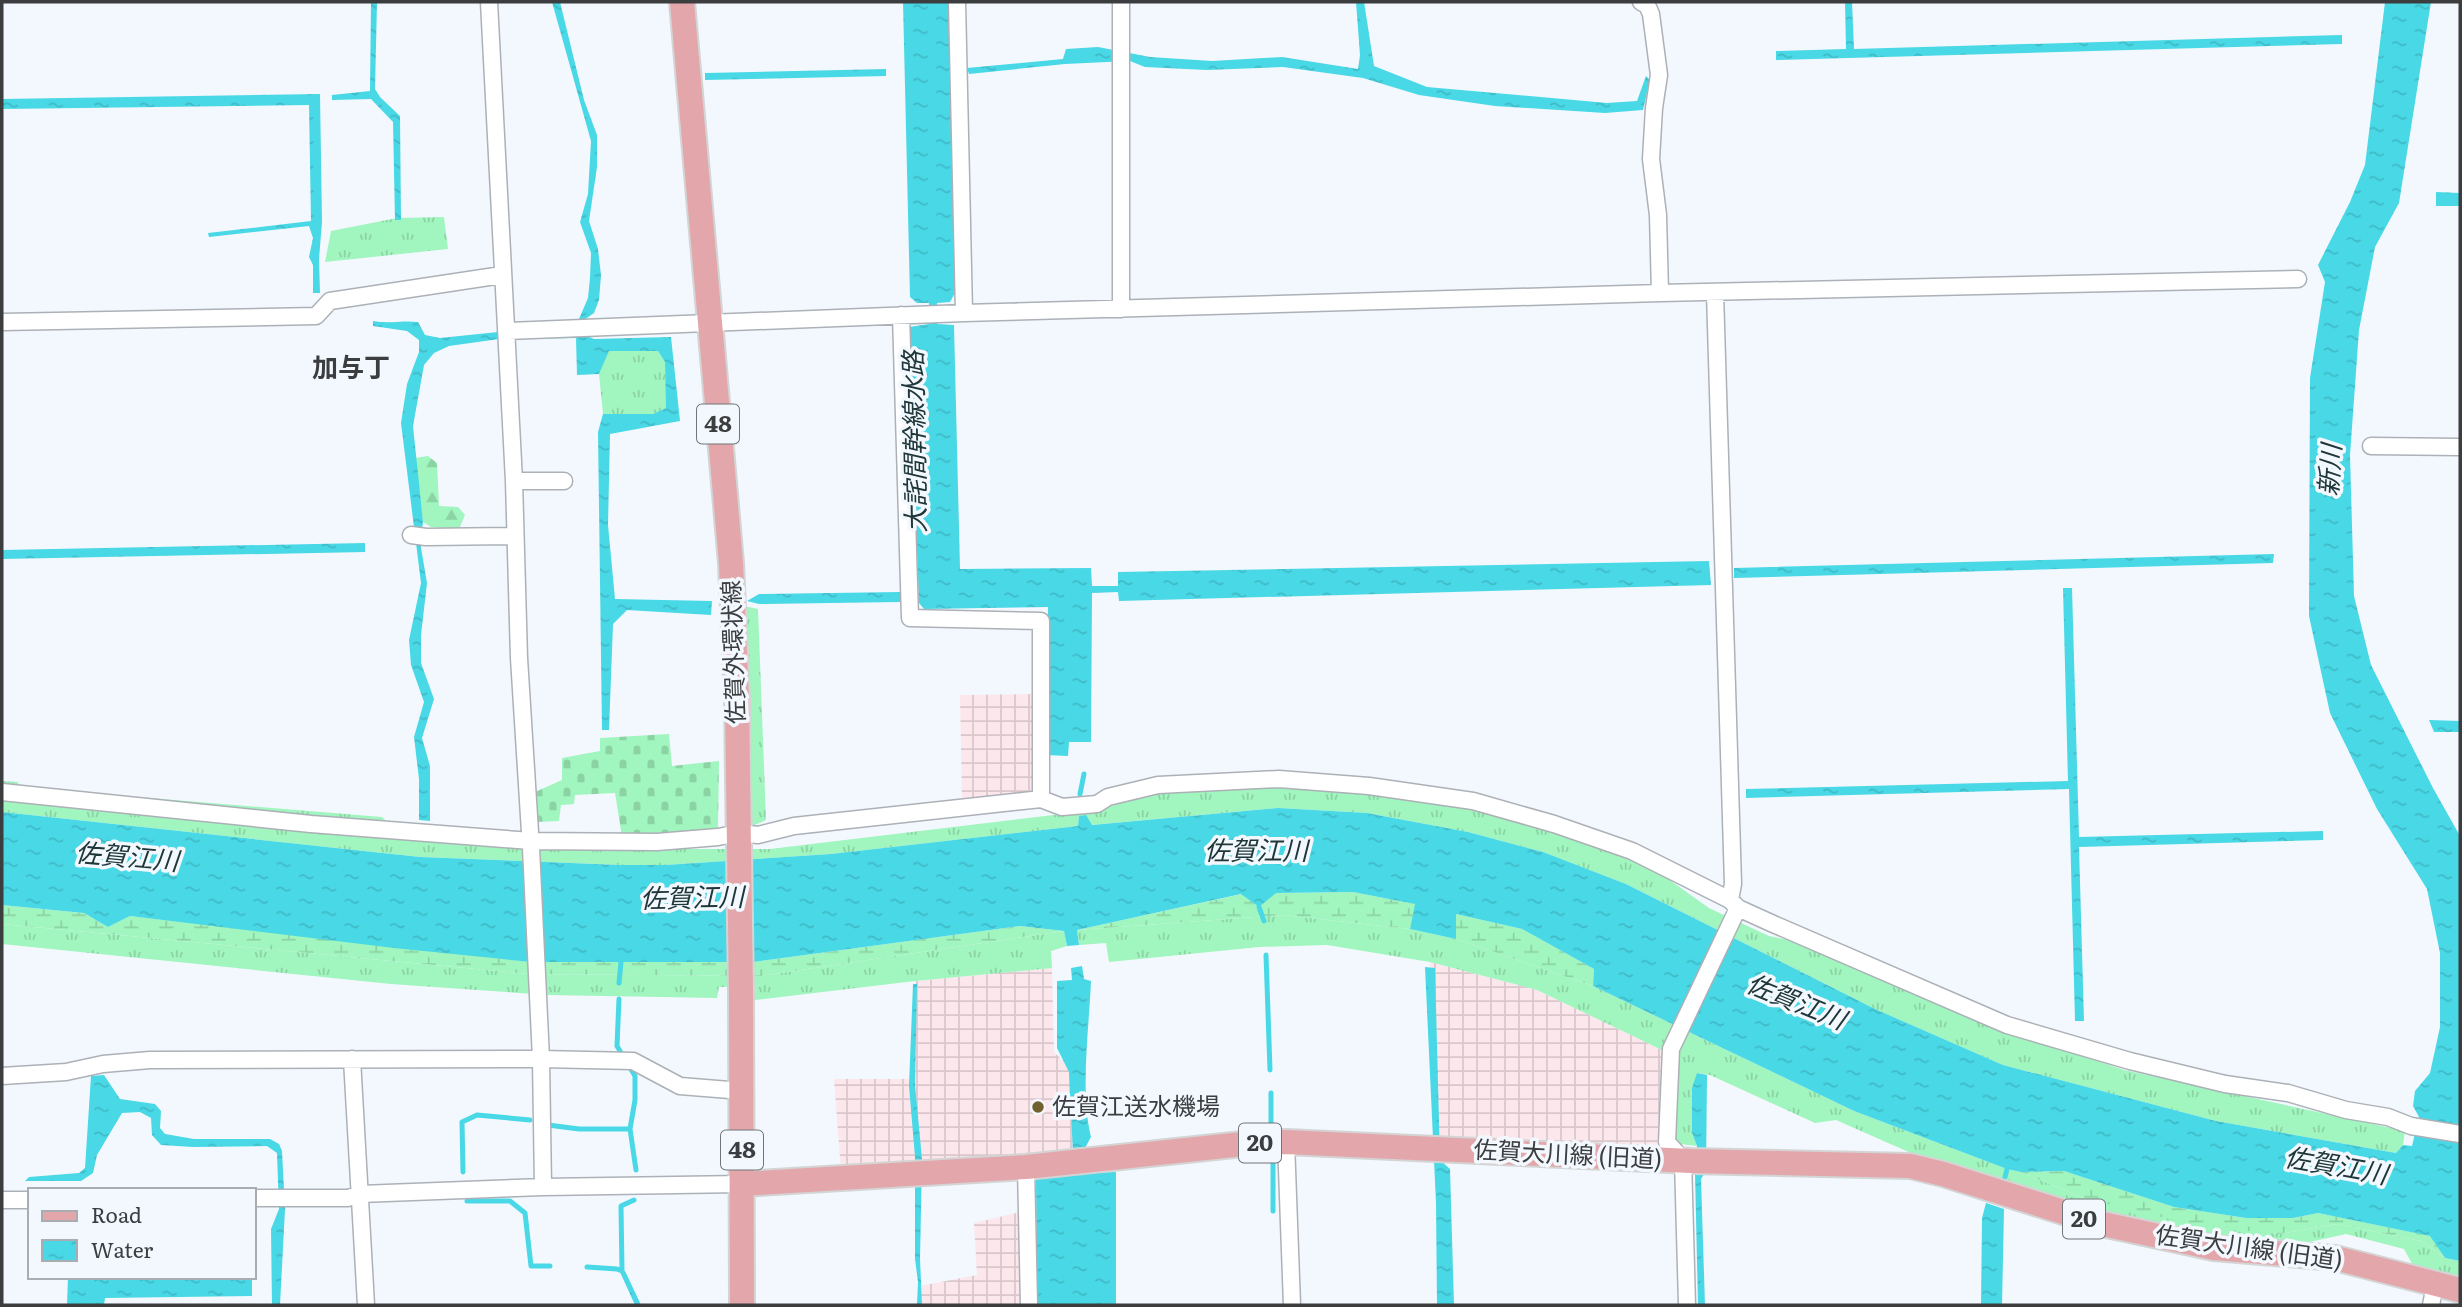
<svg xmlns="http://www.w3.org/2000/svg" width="2462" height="1307" viewBox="0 0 2462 1307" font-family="Literata,'Noto Sans JP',serif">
	<defs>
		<pattern id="industrial-grid" width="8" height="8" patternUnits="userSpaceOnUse" patternTransform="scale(1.75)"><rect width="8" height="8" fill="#fce7ec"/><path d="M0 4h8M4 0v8" fill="none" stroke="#d9c7cb"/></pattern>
		<pattern id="grass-tufts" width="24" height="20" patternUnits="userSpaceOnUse" patternTransform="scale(1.75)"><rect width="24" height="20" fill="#a1f5be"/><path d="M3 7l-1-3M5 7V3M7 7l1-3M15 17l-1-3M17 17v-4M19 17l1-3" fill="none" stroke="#8cd3a4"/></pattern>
		<pattern id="forest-firs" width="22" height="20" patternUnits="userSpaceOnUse" patternTransform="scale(1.75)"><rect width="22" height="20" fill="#a1f5be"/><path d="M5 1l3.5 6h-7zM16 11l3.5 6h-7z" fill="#8cd3a4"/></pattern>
		<pattern id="wetland-marsh" width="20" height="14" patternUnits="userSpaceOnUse" patternTransform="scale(1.75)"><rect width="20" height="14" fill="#a1f5be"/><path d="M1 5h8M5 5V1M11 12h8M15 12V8" fill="none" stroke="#8cd3a4"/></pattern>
		<pattern id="cemetery-stones" width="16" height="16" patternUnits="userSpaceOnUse" patternTransform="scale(1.75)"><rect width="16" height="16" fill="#a1f5be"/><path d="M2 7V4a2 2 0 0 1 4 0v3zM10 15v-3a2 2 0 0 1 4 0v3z" fill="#8cd3a4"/></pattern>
		<pattern id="water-ripples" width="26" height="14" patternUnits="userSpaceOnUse" patternTransform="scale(1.75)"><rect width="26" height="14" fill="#48d8e6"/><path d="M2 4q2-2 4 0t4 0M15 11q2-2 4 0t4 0" fill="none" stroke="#40bac6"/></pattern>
	</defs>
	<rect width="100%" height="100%" fill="#f2f8fe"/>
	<path fill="url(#industrial-grid)" d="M 1035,694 L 1034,793 L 962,802 L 960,695 Z
		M 1430,962 L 1537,990 L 1662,1050 L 1657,1147 L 1436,1142 Z
		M 1052,968 L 1054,1052 L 1072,1070 L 1076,1152 L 841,1172 L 834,1079 L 911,1079 L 915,981 Z
		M 1020,1212 L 1022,1305 L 920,1305 L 920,1286 L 977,1275 L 974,1223 Z"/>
	<path fill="url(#grass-tufts)" d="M 444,217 L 448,249 L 325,262 L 331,231 L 397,218 Z
		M 608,351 L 658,351 L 665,362 L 667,408 L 653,414 L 603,414 L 599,374 Z
		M 744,606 L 758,609 L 766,820 L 748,828 Z
		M 2,781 L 18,782 L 20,799 L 114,809 L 138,797 L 382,817 L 405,839 L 540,849 L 770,849 L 1103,809 L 1159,790 L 1275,785 L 1370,791 L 1472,806 L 1568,836 L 1654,869 L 1709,908 L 1769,936 L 1808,944 L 1993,1025 L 2124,1070 L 2405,1131 L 2403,1145 L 2396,1153 L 2216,1121 L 2003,1065 L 1875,1009 L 1626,884 L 1543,852 L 1468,832 L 1367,813 L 1278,808 L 1091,825 L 1079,816 L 1078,826 L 831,854 L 666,865 L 620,865 L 420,857 L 2,812 Z
		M 1283,915 L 1410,929 L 1456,939 L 1593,986 L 1854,1111 L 2007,1169 L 2021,1172 L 2083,1198 L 2278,1234 L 2337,1224 L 2421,1241 L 2445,1258 L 2460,1261 L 2460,1280 L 2416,1271 L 2404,1249 L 2346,1234 L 2296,1245 L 2220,1242 L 2103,1216 L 1938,1165 L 1836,1120 L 1815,1123 L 1710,1075 L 1697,1073 L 1692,1133 L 1697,1146 L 1672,1143 L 1674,1058 L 1662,1050 L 1537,990 L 1430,962 L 1327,945 L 1259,947 L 1109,962 L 1106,943 L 1079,945 L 1077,930 Z
		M 2,924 L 529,974 L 760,976 L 1064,931 L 1067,946 L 1051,951 L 1052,968 L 915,981 L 755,1000 L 755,986 L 719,987 L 717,998 L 548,995 L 391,984 L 2,944 Z"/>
	<path fill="url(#forest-firs)" d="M 428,456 L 437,463 L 439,506 L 458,507 L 465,515 L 459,529 L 431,527 L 423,522 L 415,458 Z"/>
	<path fill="url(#wetland-marsh)" d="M 1353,892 L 1416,904 L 1410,929 L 1283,915 L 1077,930 L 1242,894 L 1259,907 L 1275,893 Z
		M 2,905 L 84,913 L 108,927 L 130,916 L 531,962 L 753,962 L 1020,926 L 1064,931 L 760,976 L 529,974 L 2,924 Z
		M 1456,914 L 1522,929 L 1594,969 L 1593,986 L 1456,939 Z
		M 2064,1171 L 2174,1207 L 2246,1218 L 2293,1218 L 2318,1213 L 2431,1236 L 2445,1258 L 2421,1241 L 2337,1224 L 2278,1234 L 2199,1226 L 2083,1198 L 2021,1172 Z"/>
	<path fill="url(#cemetery-stones)" d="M 669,734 L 672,766 L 719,761 L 718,829 L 662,836 L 622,837 L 615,793 L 575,795 L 574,804 L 561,805 L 559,821 L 537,822 L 535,792 L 562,780 L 562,758 L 600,751 L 600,738 Z"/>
	<path fill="url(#water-ripples)" d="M 371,2 L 377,2 L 375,89 L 380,97 L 400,116 L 401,220 L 395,220 L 393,122 L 371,99 L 332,100 L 332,95 L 370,91 Z
		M 552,2 L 560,2 L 584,100 L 597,135 L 597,167 L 589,221 L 598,249 L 601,275 L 599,300 L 594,313 L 584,320 L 579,319 L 588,298 L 590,278 L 591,253 L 580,222 L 588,194 L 591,141 Z
		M 903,2 L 948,2 L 956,291 L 950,302 L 937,303 L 937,324 L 954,325 L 960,569 L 1091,568 L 1092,586 L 1118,586 L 1118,572 L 1709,561 L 1711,585 L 1119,601 L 1118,592 L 1092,593 L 1091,742 L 1069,742 L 1068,756 L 1046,755 L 1048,607 L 924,609 L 919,603 L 909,327 L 929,324 L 929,303 L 917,303 L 910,297 Z
		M 1356,2 L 1364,2 L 1374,66 L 1427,87 L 1607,103 L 1637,101 L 1646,76 L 1650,80 L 1643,110 L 1605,113 L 1495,106 L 1419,95 L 1363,78 L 1283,67 L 1207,70 L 1145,67 L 1130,61 L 1107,62 L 1065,64 L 969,74 L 967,68 L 1063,59 L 1066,49 L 1098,47 L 1150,57 L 1212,61 L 1282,57 L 1358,69 L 1360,55 Z
		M 1845,2 L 1852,2 L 1854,49 L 2342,35 L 2342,44 L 1776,60 L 1776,51 L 1846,49 Z
		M 2385,2 L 2431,2 L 2399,203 L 2375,247 L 2359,330 L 2350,455 L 2354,596 L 2371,665 L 2433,788 L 2460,836 L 2460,1261 L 2445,1258 L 2430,1236 L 2318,1213 L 2293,1218 L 2246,1218 L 2174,1207 L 2064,1171 L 2021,1172 L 2007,1169 L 1854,1111 L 1593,986 L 1594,969 L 1522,929 L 1456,914 L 1456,939 L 1410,929 L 1415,904 L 1353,892 L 1276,893 L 1259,907 L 1241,894 L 1077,930 L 1079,945 L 1067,946 L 1064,931 L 1020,926 L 753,962 L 531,962 L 394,948 L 130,916 L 108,927 L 84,913 L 2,905 L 2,812 L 420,857 L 620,865 L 666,865 L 831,854 L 1078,826 L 1079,816 L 1086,815 L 1092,825 L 1278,808 L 1367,813 L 1468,832 L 1543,852 L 1626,884 L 1875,1009 L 2003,1065 L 2216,1121 L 2396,1153 L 2403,1145 L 2412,1146 L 2419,1117 L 2413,1106 L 2415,1091 L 2430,1073 L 2440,1027 L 2440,953 L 2427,889 L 2377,809 L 2330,713 L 2309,616 L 2310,378 L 2325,282 L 2318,265 L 2350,202 L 2365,165 Z
		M 886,69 L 886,76 L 705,80 L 705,73 Z
		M 320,94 L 322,222 L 319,259 L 320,293 L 313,293 L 313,265 L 309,257 L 313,238 L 309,226 L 209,237 L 208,233 L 311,221 L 309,105 L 2,109 L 2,99 Z
		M 2436,192 L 2460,193 L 2460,206 L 2436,206 Z
		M 373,321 C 389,324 403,320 418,322 L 425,335 L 440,338 L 498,332 L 585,335 L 594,339 L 671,337 L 680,421 L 610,434 L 608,525 L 615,599 L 712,601 L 711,615 L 627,610 L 613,624 L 609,730 L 602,730 L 598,432 L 603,414 L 653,414 L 666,408 L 665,362 L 658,351 L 609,351 L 599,374 L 577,375 L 576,338 L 499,339 L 449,346 L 434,353 L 424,365 L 413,426 L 423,522 L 420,542 L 427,583 L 421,635 L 421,663 L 434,699 L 422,738 L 430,766 L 430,821 L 419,820 L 419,779 L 414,737 L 424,702 L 411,665 L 409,640 L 421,583 L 401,423 L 407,384 L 419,352 L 419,340 L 407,331 L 373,326 Z
		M 365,543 L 365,552 L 2,559 L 2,550 Z
		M 2274,554 L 2273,563 L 1734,578 L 1734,568 Z
		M 2063,588 L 2072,588 L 2079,837 L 2323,831 L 2323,840 L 2079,847 L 2084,1021 L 2075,1021 L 2069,789 L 1746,798 L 1746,789 L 2068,781 Z
		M 900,592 L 900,602 L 759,604 L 747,601 L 759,594 Z
		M 2429,720 L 2460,721 L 2460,732 L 2434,732 Z
		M 1082,966 L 1084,979 L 1091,981 C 1089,1029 1080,1092 1091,1137 L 1085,1148 L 1088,1173 L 1116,1172 L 1116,1305 L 1037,1305 L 1036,1179 L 1074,1175 L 1071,1112 L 1057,1113 L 1057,1101 L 1070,1100 L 1069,1072 L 1057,1048 L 1057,981 L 1072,980 L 1071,968 Z
		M 1425,967 L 1435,968 L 1440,1160 L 1450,1169 L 1454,1305 L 1437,1305 L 1436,1203 Z
		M 913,984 L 917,984 L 915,1085 L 922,1159 L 920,1259 L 922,1305 L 917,1305 L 918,1282 L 915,1259 L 915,1157 L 909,1086 Z
		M 1697,1073 L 1707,1075 L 1706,1171 L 1701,1179 L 1705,1305 L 1698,1305 L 1695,1173 L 1697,1146 L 1692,1133 L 1692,1088 Z
		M 104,1075 L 120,1099 L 155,1104 L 161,1111 L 160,1128 L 165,1134 L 194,1139 L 270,1139 L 279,1144 L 282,1151 L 285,1209 L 280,1305 L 272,1305 L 271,1229 L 279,1209 L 277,1153 L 267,1146 L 193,1147 L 161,1145 L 152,1135 L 151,1118 L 140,1112 L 122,1113 L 97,1155 L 93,1173 L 81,1181 L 25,1181 L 29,1177 L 79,1173 L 85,1168 L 91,1076 Z
		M 1986,1203 L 2004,1209 L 2002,1305 L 1981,1305 L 1982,1218 Z
		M 625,1271 L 641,1305 L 635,1305 L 620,1272 Z
		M 68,1277 L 252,1277 L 252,1296 L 105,1298 L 104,1305 L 67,1305 Z"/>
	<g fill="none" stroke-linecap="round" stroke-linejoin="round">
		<path stroke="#48d8e6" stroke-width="5" d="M 1080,794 L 1084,774
			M 1259,907 L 1264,921
			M 1266,955 L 1270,1070
			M 619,983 L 621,962
			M 619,999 L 617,1046 L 635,1076 L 635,1100 L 630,1129 L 636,1170
			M 1271,1093 L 1271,1129
			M 548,1125 L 579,1129 L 630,1129
			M 1273,1154 L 1273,1211
			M 463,1172 L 462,1122 L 477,1115 L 530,1120
			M 2005,1177 L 2007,1169
			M 467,1201 L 510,1201 L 525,1213 L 531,1266 L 550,1266
			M 587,1267 L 617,1269 L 622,1271 L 621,1206 L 634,1200"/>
		<g stroke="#acb1b7" stroke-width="19">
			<path id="street" d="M 489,2 L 514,481 L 519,658 L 531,848 L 541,1059 L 543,1187
				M 1641,2 L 1647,5 L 1651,14 L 1659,75 L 1654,108 L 1651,159 L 1658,215 L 1660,293
				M 1715,293 L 1733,884 L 1730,900
				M 1121,309 L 1121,2
				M 964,313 L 1660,293 L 2298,279
				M 901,315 L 910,618 L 1041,621 L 1041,799
				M 2,322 L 316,316 L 330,301 L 502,275
				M 506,331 L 964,313 L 957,2
				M 2371,446 L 2460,447
				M 514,481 L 564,481
				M 411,535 L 426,537 L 515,536
				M 2,792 L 311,824 L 531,841 L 657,842 L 718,837 L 739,833 L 758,835 L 794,826 L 1041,799 L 1062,807 L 1097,804 L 1108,797 L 1158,785 L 1279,779 L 1369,786 L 1473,801 L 1554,824 L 1632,851 L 1730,900 L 1738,908 L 1771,923 L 2007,1025 L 2130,1061 L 2225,1084 L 2288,1093 L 2346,1110 L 2388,1117 L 2411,1126 L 2460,1134
				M 352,1059 L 366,1305
				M 2,1076 L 66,1072 L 103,1064 L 150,1060 L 541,1059 L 633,1061 L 680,1086 L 742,1091
				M 1286,1142 L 1292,1305
				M 1026,1167 L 1029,1305
				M 254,1198 L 348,1198 L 360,1194 L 543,1187 L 742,1184
				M 2,1200 L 30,1200
				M 1687,1305 L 1683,1160 L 1667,1142 L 1671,1049 L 1738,908
				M 2431,1305 L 2435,1285"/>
		</g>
		<g stroke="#d4d4d5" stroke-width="28">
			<path id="primary" d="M 682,2 L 731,563 L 737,701 L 741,995 L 742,1305
				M 742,1184 L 1026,1167 L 1243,1144 L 1286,1142 L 1691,1161 L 1910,1166 L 1943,1174 L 2098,1223 L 2214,1248 L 2335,1258 L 2460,1290"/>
		</g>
		<use href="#street" stroke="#fff" stroke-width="16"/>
		<use href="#primary" stroke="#e3a6ab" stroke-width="24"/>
	</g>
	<circle fill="#72602f" stroke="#f2f8fe" stroke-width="2.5" cx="1038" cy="1107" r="7"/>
	<g text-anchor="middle" stroke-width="7" stroke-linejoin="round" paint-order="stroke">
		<g fill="#f2f8fe" stroke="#727578" stroke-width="2">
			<rect x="697" y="404.5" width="42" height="39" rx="5"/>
			<rect x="1239" y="1123.5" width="42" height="39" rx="5"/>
			<rect x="721" y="1130.5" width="42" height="39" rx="5"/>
			<rect x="2063" y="1199.5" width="42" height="39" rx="5"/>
		</g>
		<g font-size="23" font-weight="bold" fill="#3b3d3f">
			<text x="718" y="432">48</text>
			<text x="1260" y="1151">20</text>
			<text x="742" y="1158">48</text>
			<text x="2084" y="1227">20</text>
		</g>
		<g font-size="24" fill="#3b3d3f" stroke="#f2f8fe">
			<text transform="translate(734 652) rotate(-92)" y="8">佐賀外環状線</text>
			<text transform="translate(1568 1155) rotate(3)" y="8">佐賀大川線 (旧道)</text>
			<text transform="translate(2249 1248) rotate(8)" y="8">佐賀大川線 (旧道)</text>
		</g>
		<g font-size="24" fill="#3b3d3f" stroke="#f2f8fe" text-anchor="start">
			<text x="1052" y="1115">佐賀江送水機場</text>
		</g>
		<g font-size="26" font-weight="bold" fill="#3b3d3f" stroke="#f2f8fe">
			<text x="351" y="377">加与丁</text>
		</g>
		<g font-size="26" font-style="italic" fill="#20373a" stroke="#f2f8fe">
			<text transform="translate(915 442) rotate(-91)" y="9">大詫間幹線水路</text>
			<text transform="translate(2330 470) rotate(-86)" y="9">新川</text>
			<text x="1256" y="860">佐賀江川</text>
			<text transform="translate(127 857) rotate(5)" y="9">佐賀江川</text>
			<text transform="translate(692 898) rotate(-1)" y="9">佐賀江川</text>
			<text transform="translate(1796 1002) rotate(22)" y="9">佐賀江川</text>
			<text transform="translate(2336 1166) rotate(10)" y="9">佐賀江川</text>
		</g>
	</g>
	<rect width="2462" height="1307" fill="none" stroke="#3b3d3f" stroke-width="7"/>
	<rect x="28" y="1188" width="228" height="91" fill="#f2f8fe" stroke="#a9adb2" stroke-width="2"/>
	<rect x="42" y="1211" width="35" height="10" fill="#e3a6ab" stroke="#a9adb2" stroke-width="2"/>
	<text x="91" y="1223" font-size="21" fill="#3b3d3f">Road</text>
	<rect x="42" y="1240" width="35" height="21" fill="url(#water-ripples)" stroke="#a9adb2" stroke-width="2"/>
	<text x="91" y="1258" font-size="21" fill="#3b3d3f">Water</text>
</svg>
